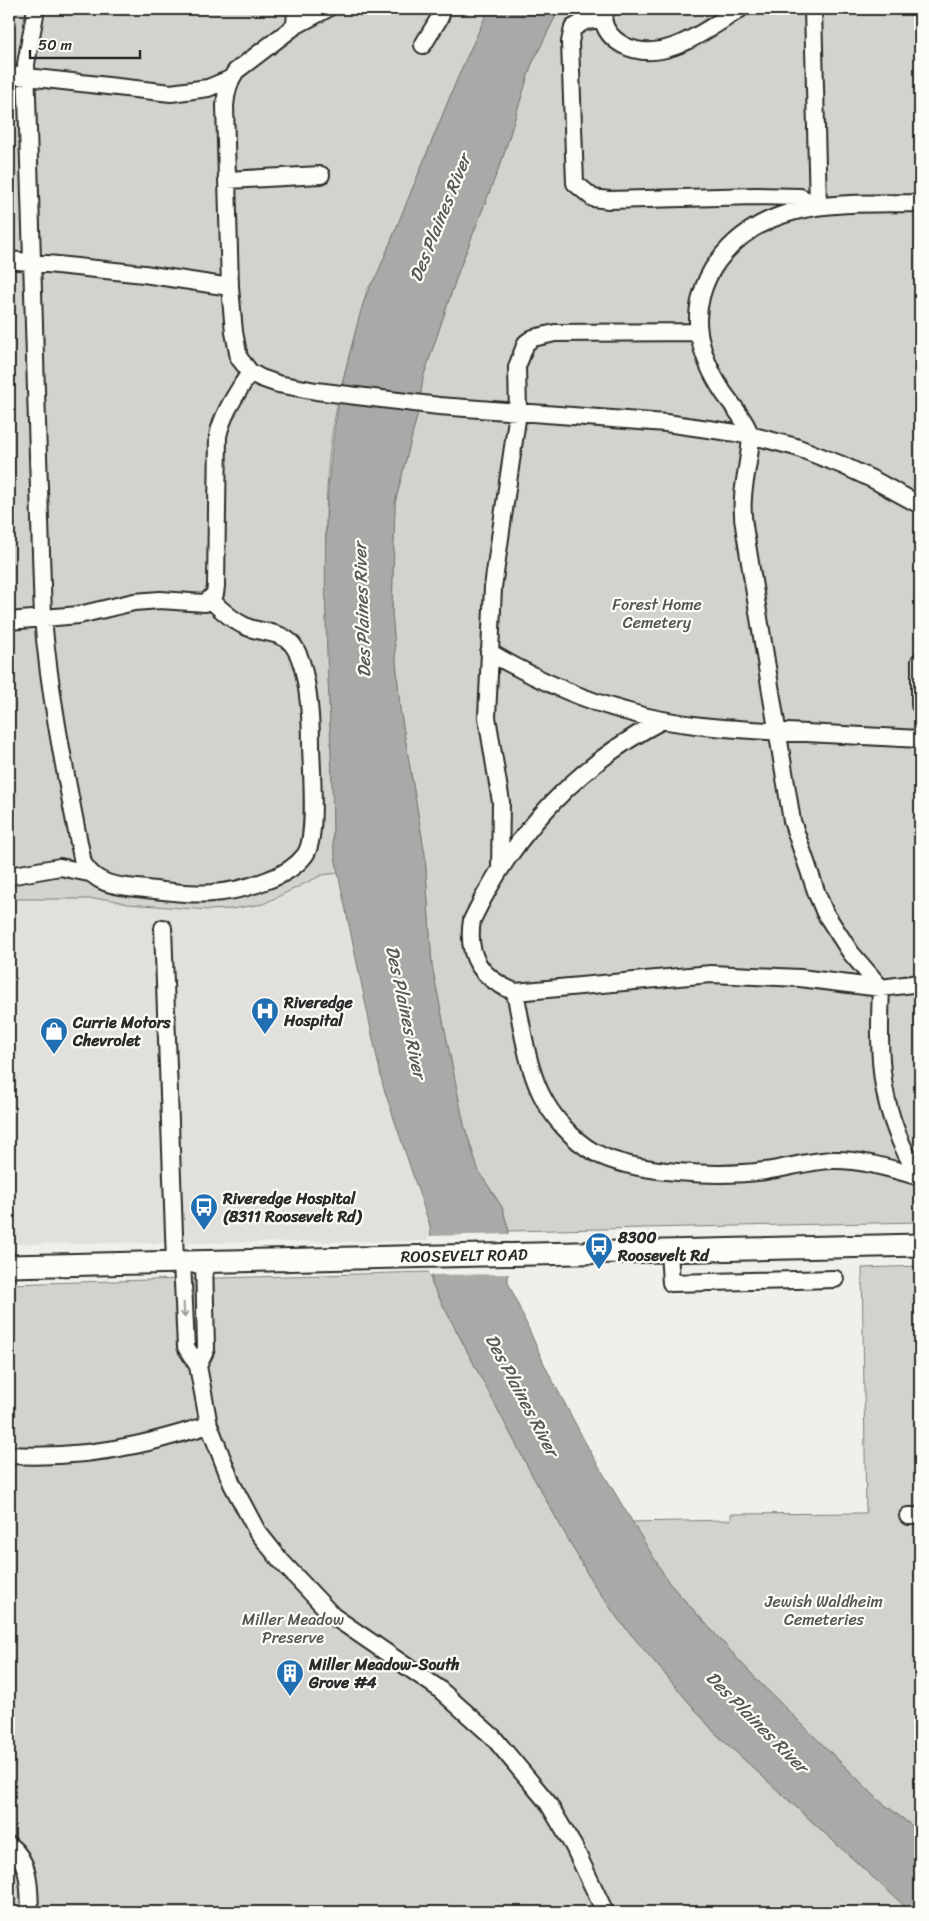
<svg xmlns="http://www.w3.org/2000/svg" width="929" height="1921" viewBox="0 0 929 1921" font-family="Sriracha,sans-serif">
	<rect width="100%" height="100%" fill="#f0efeb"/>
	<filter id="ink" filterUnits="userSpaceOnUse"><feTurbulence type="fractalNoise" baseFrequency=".02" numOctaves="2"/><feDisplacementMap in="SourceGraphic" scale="10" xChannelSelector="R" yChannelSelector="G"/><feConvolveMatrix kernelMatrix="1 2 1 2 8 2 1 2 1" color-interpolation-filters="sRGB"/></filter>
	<g filter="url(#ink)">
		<path fill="#e1e0dc" d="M 338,873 L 383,1086 L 428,1216 L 430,1226 L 428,1241 L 9,1244 L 9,899 L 109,899 L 129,904 L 209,910 L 263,904 L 322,875 Z"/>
		<path fill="#d3d2cf" stroke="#7f7e7d" d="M 9,9 L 489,9 L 461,70 L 377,275 L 367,290 C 351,349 332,409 328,471 C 320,595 333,719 333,842 L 338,873 L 322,875 L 263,904 L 231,909 L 209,910 L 128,904 L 108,899 L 9,899 Z
			M 559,9 L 920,9 L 920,1222 L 509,1231 L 502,1207 L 479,1172 L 464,1125 L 432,966 L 425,855 L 400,709 L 392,612 L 395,503 L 418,412 L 423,378 L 459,270 L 503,157 L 531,66 Z
			M 920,1266 L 920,1832 L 880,1801 L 757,1680 L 669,1583 L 631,1522 L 731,1520 L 731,1514 L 866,1513 L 862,1268 Z
			M 429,1272 L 432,1284 L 531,1473 L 591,1580 L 618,1619 L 715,1733 L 911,1912 L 9,1912 L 9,1284 Z"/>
		<path fill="#aaa9a7" stroke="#777775" d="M 489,9 L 559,9 L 531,66 L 503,157 L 459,270 L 423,378 L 418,412 L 395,503 L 392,612 L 400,709 L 425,855 L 432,966 L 464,1125 L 479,1172 L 502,1207 L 509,1231 L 508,1282 L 546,1368 L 591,1453 L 669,1583 L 757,1680 L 880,1801 L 920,1832 L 920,1912 L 911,1912 L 715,1733 L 618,1619 L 591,1580 L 531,1473 L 432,1284 L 430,1226 L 383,1086 L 338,873 L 333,842 C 333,678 307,509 351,349 C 358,323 362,297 377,275 L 461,70 Z"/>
		<path fill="#f0efeb" d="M 511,1234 L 511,1274 L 429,1275 L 428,1236 Z"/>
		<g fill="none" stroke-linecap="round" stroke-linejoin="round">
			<g stroke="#2b2b2b" stroke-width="20">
				<path id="minor" d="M 36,9 L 26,64 L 43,618 C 50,701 67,781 83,863 C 97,887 121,886 146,889 C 193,895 222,898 268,880 C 282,875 296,867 305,855 C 318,838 311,767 311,743 C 311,719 308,663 292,644 C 281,631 261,633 247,627 C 233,621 221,610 211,600
					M 296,9 L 295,26 L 236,71 C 228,82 226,93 225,106 L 230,287 L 234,332 L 239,358 L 250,372 L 261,378 L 278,384 L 316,391 L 439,406 L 666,423 L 750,435 L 796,447 L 842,465 L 874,480 L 920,505
					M 606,10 L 603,19 C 605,31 612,39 623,45 C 663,66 707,29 740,9
					M 603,19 L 585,21 L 573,28 L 570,42 L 575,183 L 593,198 L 609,200 L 756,196 L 800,197 L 818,206 L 813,9
					M 295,26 L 327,9
					M 423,45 L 440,17 L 442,9
					M 9,75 L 171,93 L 208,88 L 230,79
					M 227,180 L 321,175
					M 9,260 L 144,274 L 230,287
					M 9,621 L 79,615 L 134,602 L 160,600 L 205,603 L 215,594 L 216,586 L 218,436 C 223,412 238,392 250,372
					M 489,652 C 532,677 577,698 625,711 C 671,725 720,728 768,731 C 819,734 869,736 920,739
					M 920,661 L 920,705
					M 663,720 C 578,764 513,834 472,920 C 466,957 481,978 515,992 L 711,974 L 800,978 L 881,988 L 920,983
					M 500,869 L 501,802 L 487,717 L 493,587 L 518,412 L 517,367 L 526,343 L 533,338 L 555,333 L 699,332
					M 9,876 L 60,867 L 89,873
					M 163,928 L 175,1261
					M 515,992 C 522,1025 526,1063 541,1094 C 551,1115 573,1141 594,1152 C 632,1174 721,1177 765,1171 C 787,1168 809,1161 832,1160 C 861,1159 892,1169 920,1177
					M 919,1177 C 879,1111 878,1062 881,988 L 851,953 L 825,913 L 817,894 L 792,821 L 745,532 C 743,521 742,509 743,498 C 743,484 753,444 750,434 C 745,419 732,405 723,392 C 712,375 702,353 699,333 C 695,309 703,281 718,261 C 767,195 847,205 920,203
					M 669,1251 L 671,1283 L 835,1279
					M 182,1261 L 186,1347 L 198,1366 L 209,1425 L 232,1484 L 257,1531 L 281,1561 L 333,1616 L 438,1688 L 493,1737 L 548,1803 L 574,1847 L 605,1912
					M 198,1366 L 206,1349 L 204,1260
					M 9,1455 C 50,1457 94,1454 135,1445 C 160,1440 184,1432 209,1425
					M 908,1516 L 920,1516
					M 9,1845 C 31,1862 29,1887 30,1912"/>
			</g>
			<g stroke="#2b2b2b" stroke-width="25">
				<path id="major" d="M 9,1266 L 920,1245"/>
			</g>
			<use href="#minor" stroke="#fdfcf7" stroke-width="16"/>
			<use href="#major" stroke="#fdfcf7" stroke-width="21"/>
		</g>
		<defs><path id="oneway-shaft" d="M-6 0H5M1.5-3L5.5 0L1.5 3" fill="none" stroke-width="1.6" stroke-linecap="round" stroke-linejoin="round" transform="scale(1.25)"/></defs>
		<use stroke="#9e9e9b" href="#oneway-shaft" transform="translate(184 1310) rotate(87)"/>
	</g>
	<defs>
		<g id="hospital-pin" transform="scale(1.4375)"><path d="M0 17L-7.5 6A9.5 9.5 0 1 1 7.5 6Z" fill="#1f6fb2" stroke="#fdfcf7"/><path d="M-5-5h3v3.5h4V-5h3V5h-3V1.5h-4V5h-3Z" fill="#fff"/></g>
		<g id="shop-pin" transform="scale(1.4375)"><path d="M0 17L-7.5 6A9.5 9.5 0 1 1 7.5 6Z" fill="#1f6fb2" stroke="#fdfcf7"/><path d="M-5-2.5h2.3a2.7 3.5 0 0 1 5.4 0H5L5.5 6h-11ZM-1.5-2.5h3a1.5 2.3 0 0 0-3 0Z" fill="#fff"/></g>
		<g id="bus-pin" transform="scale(1.4375)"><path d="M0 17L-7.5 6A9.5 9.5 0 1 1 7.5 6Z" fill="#1f6fb2" stroke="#fdfcf7"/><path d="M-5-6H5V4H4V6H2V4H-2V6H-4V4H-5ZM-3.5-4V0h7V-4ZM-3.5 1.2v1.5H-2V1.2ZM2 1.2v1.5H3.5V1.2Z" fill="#fff"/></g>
		<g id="building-pin" transform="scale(1.4375)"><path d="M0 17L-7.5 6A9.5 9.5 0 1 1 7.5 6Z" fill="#1f6fb2" stroke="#fdfcf7"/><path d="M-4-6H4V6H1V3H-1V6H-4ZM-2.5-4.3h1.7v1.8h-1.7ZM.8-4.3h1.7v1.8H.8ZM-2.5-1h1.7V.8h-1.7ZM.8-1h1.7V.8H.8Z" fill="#fff"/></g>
	</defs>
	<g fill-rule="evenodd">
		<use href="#hospital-pin" x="265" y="1011"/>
		<use href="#shop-pin" x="54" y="1031"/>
		<use href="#bus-pin" x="204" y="1207"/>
		<use href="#bus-pin" x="599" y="1246"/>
		<use href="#building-pin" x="290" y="1673"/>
	</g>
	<g text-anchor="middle" stroke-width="4.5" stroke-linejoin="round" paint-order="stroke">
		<g font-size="16" fill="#555554" stroke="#fdfcf7">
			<text x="657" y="610">Forest Home<tspan x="657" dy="18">Cemetery</tspan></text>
			<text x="824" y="1607">Jewish Waldheim<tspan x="824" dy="18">Cemeteries</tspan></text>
			<text x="293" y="1625">Miller Meadow<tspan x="293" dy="18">Preserve</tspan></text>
		</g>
		<g font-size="16" font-weight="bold" fill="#2b2b2b" stroke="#fdfcf7" text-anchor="start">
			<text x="284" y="1008">Riveredge<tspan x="284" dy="18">Hospital</tspan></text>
			<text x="73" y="1028">Currie Motors<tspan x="73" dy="18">Chevrolet</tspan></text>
			<text x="223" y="1204">Riveredge Hospital<tspan x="223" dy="18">(8311 Roosevelt Rd)</tspan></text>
			<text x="618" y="1243">8300<tspan x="618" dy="18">Roosevelt Rd</tspan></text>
			<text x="309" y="1670">Miller Meadow-South<tspan x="309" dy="18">Grove #4</tspan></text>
		</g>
		<g font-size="16" fill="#2b2b2b" stroke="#fdfcf7">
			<text transform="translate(464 1255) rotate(-1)" y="6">ROOSEVELT ROAD</text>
		</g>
		<g font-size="18" font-style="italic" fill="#575756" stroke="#fdfcf7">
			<text transform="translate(440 218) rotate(-68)" y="6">Des Plaines River</text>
			<text transform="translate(362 610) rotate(-92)" y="6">Des Plaines River</text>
			<text transform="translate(406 1012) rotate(78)" y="6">Des Plaines River</text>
			<text transform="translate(522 1395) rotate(62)" y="6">Des Plaines River</text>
			<text transform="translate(757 1722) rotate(45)" y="6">Des Plaines River</text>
		</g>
	</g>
	<rect width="929" height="1921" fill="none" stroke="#fdfcf7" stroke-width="30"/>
	<rect x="15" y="15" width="899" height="1891" fill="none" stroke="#2b2b2b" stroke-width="2" filter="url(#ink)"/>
	<path d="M30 50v8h110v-8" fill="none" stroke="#2b2b2b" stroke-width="2.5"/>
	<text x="38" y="50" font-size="15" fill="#2b2b2b" stroke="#fdfcf7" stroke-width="4" paint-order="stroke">50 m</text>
</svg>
